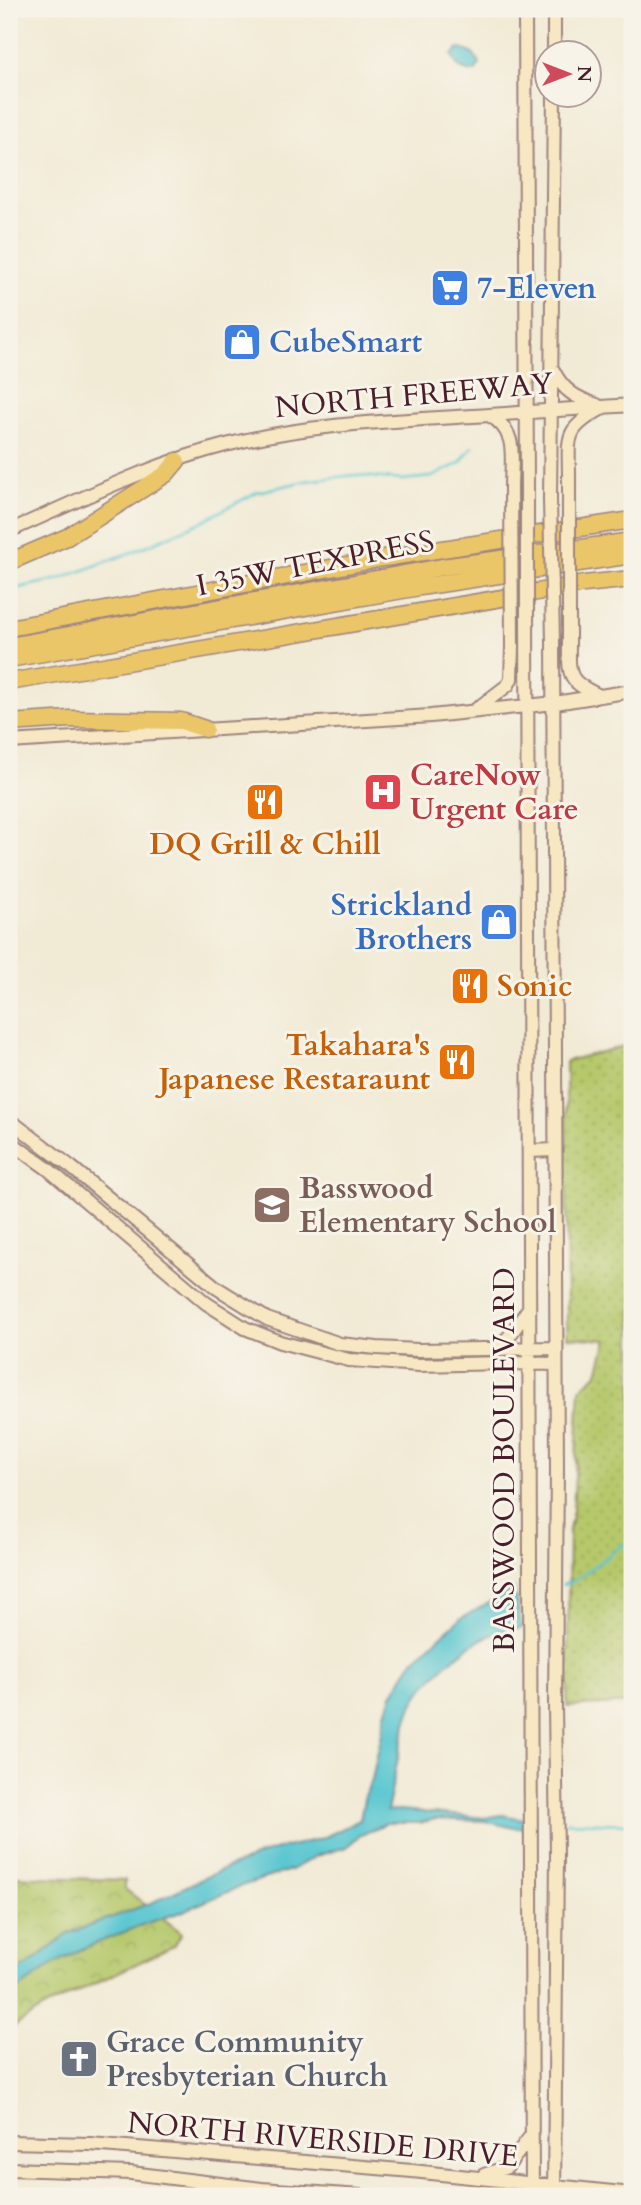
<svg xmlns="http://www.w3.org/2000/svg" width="641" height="2205" viewBox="0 0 641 2205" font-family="Cardo,serif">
	<defs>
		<pattern id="grass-dots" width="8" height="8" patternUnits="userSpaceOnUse" patternTransform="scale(1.75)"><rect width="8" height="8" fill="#b5c86b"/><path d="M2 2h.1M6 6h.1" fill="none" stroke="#9dab5d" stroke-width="1.8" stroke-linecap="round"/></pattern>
		<pattern id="park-crowns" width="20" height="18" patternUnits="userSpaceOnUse" patternTransform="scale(1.75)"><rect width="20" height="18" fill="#b5c86b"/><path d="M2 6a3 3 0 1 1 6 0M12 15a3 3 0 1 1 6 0" fill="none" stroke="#9dab5d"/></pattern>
	</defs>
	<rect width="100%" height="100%" fill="#f7f3e8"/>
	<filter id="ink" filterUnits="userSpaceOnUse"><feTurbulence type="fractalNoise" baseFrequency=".0143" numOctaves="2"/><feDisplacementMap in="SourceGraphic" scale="14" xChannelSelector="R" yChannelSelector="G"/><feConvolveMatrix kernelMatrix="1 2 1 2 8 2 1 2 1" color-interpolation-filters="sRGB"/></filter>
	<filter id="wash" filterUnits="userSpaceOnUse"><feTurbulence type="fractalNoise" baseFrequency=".00686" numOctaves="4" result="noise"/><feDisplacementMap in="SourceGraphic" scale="28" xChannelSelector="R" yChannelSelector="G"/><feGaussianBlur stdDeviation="1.57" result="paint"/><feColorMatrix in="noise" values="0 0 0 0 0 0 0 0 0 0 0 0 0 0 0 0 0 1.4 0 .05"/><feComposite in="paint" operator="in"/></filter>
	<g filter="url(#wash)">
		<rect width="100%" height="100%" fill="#f1ead5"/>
		<path fill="url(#grass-dots)" stroke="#80744b" stroke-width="2" d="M 632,1044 L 632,1703 L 567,1707 L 569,1530 L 573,1511 L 580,1389 L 598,1373 L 607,1340 L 567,1337 L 566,1061 Z"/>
		<path fill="url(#park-crowns)" stroke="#80744b" stroke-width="2" d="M 9,1876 L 125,1880 L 125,1889 L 182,1933 L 174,1946 L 45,2007 L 9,2030 Z"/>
		<path fill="#59c6d0" stroke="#52727e" stroke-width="2" d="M 458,49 C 469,50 475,54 480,64 L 475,72 C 462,71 456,67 452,55 Z
			M 514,1589 L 522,1628 C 512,1630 500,1630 490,1635 C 461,1648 417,1685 408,1717 C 399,1747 394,1780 387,1811 L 400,1810 L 485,1818 L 502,1815 L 524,1819 L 525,1827 L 514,1828 L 485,1821 L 435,1819 L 419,1823 L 386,1823 L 359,1836 L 346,1847 L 316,1856 L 293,1869 L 241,1886 L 181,1912 L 144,1924 L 82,1949 L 54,1964 L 9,1996 L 9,1979 L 70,1933 L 153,1902 L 219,1871 L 270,1851 L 323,1838 L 360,1820 L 365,1795 L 372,1780 L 386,1714 L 392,1695 L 413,1661 L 460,1619 Z"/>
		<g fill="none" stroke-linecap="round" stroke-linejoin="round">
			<path stroke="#59c6d0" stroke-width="2.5" d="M 9,590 L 60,579 L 132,552 L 197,524 L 257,492 L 306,481 L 354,475 L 402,480 L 432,477 L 460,463 L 472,447
				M 563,1585 L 574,1581 L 632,1538
				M 566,1822 L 632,1824"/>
		</g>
	</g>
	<g filter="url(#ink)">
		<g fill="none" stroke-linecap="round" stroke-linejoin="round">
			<g stroke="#9e8480" stroke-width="16">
				<path id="secondary" d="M 525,9 L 527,489
					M 554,9 L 554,52
					M 553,370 C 563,391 576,398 597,405
					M 489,415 C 519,432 511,457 511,488
					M 569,478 C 569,438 563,430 601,409
					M 550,500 L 554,94
					M 9,531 C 80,500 151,464 226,445 C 307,424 390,421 473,416 C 526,413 579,408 632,405
					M 527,612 L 532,2196
					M 569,640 C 569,675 566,681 600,696
					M 553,641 L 557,1469 L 555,1706 L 557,1854 L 554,2196
					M 474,711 L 508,685 L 511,679 L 512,646
					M 9,742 L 431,716 L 555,703 L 632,691
					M 9,1123 L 16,1125 L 71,1167 L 217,1288 L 267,1319 L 340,1344 L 377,1348 L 418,1350 L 556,1348
					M 9,1141 L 48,1169 L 206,1303 L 245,1328 L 280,1342 L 349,1360 L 419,1365 L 504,1363 L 556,1364
					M 529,1151 L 555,1150
					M 494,1348 L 508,1338 L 529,1308
					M 9,2142 L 90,2144 L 412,2171 L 632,2194
					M 9,2169 L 131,2173 L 262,2189 L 361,2196
					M 484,2175 L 507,2167 L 530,2137"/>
			</g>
			<g stroke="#9e8480" stroke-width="19">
				<path id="highway" d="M 9,562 L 67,537 L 166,474 L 177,461
					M 9,628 L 384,558 L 632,520
					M 9,646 L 442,567 L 632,541
					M 9,659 L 420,587 L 632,555
					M 9,682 L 584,584 L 632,579
					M 9,723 L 70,719 L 181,721 L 205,729"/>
			</g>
			<use href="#secondary" stroke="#f7e8c3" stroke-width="12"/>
			<use href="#highway" stroke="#ebc669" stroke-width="16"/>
			<g stroke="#9e8480" stroke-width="16" stroke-linecap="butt">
				<path id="secondary-bridge" d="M 569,478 L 569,640
					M 511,488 L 512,646
					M 527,489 L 527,612
					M 550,500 L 553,641"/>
			</g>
			<use href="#secondary-bridge" stroke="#f7e8c3" stroke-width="12"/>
		</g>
	</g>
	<defs>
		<g id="supermarket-square" transform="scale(2.0125)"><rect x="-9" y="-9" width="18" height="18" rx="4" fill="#3f7fe0" stroke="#f7f3e8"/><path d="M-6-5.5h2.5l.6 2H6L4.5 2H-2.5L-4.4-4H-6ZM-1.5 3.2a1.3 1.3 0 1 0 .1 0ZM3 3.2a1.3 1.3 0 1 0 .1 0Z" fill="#fff"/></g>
		<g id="shop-square" transform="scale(2.0125)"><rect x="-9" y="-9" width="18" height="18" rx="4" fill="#3f7fe0" stroke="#f7f3e8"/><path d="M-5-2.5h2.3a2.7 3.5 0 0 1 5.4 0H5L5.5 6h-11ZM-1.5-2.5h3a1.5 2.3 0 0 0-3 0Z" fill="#fff"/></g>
		<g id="hospital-square" transform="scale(2.0125)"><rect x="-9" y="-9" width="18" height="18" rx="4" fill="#e0444e" stroke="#f7f3e8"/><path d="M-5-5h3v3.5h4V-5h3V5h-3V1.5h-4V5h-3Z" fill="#fff"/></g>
		<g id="restaurant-square" transform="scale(2.0125)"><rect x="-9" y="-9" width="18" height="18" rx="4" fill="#e8710a" stroke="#f7f3e8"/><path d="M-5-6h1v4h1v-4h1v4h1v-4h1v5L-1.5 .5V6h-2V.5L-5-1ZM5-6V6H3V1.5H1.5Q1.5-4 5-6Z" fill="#fff"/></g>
		<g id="school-square" transform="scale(2.0125)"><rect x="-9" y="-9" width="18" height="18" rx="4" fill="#8d6e63" stroke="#f7f3e8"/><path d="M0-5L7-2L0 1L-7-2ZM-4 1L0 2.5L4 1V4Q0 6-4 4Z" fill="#fff"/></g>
		<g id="church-square" transform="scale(2.0125)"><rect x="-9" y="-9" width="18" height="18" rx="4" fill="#6b7280" stroke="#f7f3e8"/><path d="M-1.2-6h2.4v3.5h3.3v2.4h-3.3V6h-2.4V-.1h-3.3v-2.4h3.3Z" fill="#fff"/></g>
	</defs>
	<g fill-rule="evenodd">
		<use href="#supermarket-square" x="450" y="288"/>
		<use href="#shop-square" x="242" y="342"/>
		<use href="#hospital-square" x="383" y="792"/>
		<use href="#restaurant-square" x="265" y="802"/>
		<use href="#shop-square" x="499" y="922"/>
		<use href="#restaurant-square" x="470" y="986"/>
		<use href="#restaurant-square" x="457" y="1062"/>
		<use href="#school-square" x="272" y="1205"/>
		<use href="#church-square" x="79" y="2059"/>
	</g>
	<g text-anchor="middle" stroke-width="6" stroke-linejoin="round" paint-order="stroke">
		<g font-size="30" font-weight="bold" fill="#366cbe" stroke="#f7f3e8" text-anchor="start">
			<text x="477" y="298">7-Eleven</text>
			<text x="269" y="352">CubeSmart</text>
			<text x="472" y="915" text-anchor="end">Strickland<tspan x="472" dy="34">Brothers</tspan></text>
		</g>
		<g font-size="30" fill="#4a1f2b" stroke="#f7f3e8">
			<text transform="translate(414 395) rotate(-5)" y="10">NORTH FREEWAY</text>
			<text transform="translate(315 563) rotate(-11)" y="10">I 35W TEXPRESS</text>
			<text transform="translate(504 1460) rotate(-90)" y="10">BASSWOOD BOULEVARD</text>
			<text transform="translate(323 2139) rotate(5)" y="10">NORTH RIVERSIDE DRIVE</text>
		</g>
		<g font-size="30" font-weight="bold" fill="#be3a42" stroke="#f7f3e8" text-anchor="start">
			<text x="410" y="785">CareNow<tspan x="410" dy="34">Urgent Care</tspan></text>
		</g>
		<g font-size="30" font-weight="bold" fill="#c56008" stroke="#f7f3e8">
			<text x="265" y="854">DQ Grill &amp; Chill</text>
			<text x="497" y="996" text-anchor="start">Sonic</text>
			<text x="430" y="1055" text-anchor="end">Takahara's<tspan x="430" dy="34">Japanese Restaraunt</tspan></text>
		</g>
		<g font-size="30" font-weight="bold" fill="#785e54" stroke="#f7f3e8" text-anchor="start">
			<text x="299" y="1198">Basswood<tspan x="299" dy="34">Elementary School</tspan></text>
		</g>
		<g font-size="30" font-weight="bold" fill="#5b616d" stroke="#f7f3e8" text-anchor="start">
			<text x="106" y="2052">Grace Community<tspan x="106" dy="34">Presbyterian Church</tspan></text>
		</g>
	</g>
	<rect width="641" height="2205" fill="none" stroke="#f7f3e8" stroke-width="35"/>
	<g transform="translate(568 74) rotate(90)"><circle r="33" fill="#f7f3e8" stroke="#b29e9c" stroke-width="2"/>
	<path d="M0-5L12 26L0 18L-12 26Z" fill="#d1495b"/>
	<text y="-10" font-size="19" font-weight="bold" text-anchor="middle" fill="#4a1f2b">N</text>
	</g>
</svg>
